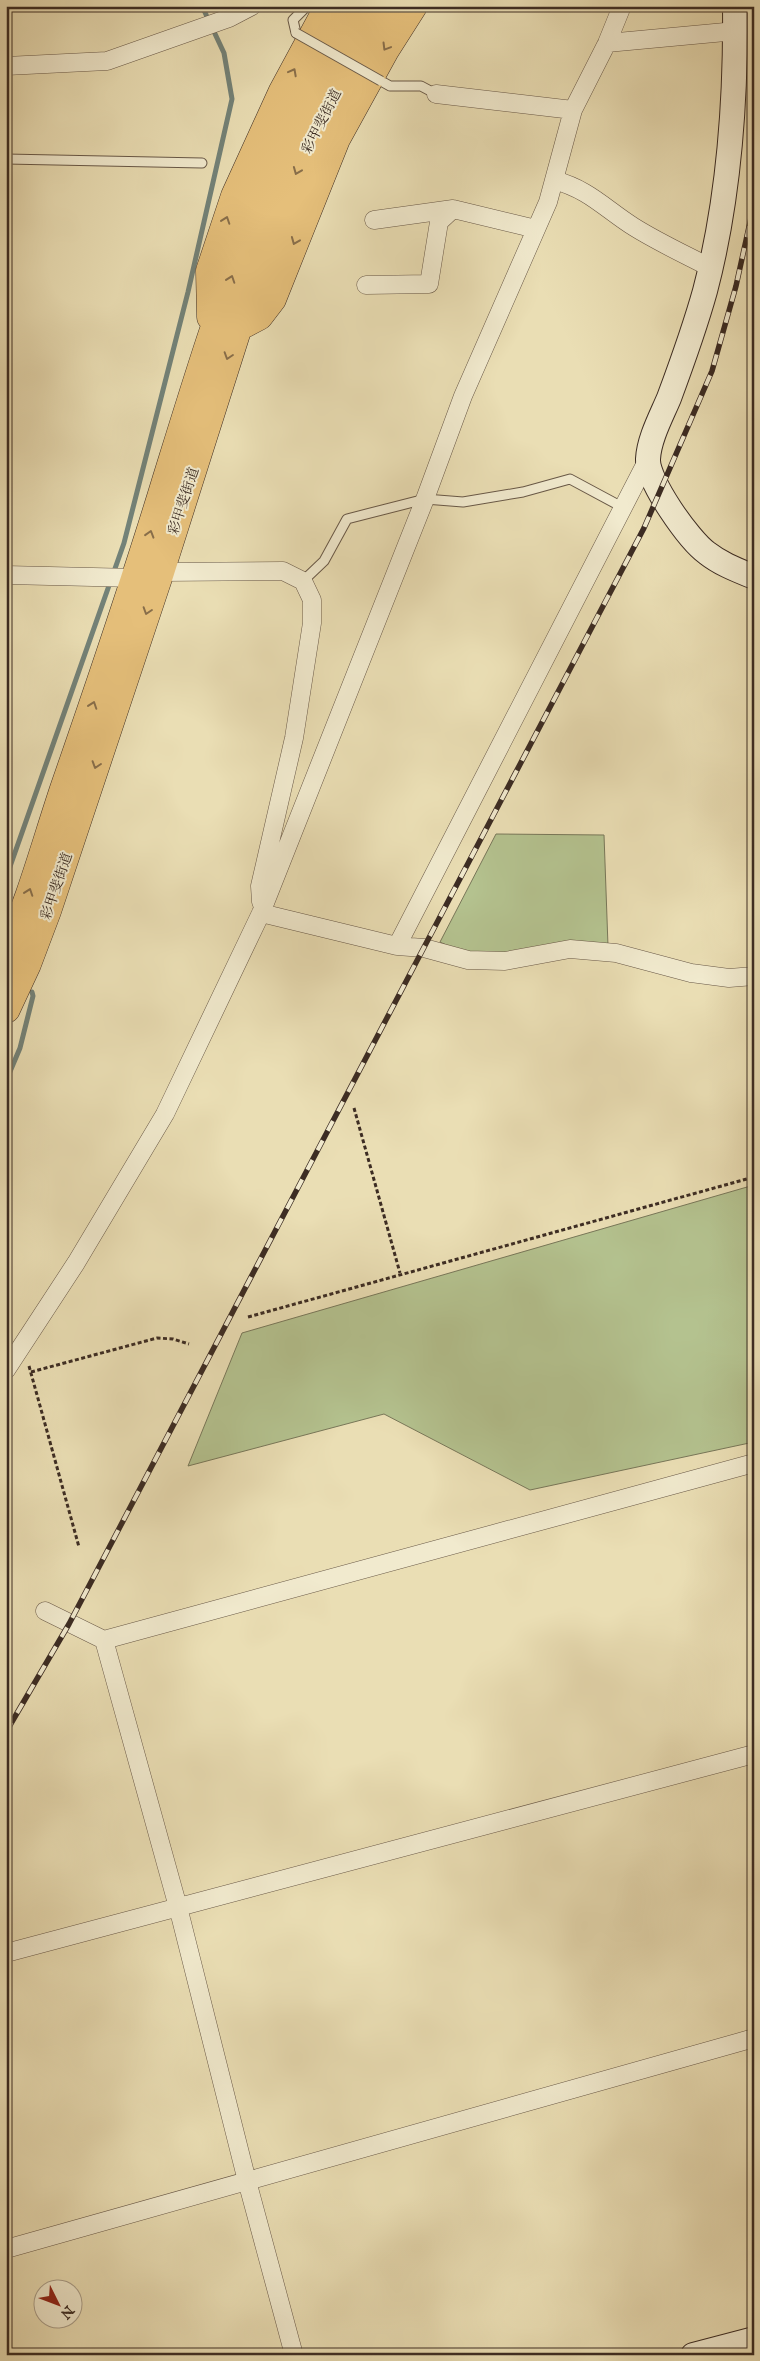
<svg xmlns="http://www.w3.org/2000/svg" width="760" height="2361" viewBox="0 0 760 2361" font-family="'IM FELL English','Noto Serif JP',serif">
	<rect width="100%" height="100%" fill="#eadeb4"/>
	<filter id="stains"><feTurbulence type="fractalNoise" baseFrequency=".004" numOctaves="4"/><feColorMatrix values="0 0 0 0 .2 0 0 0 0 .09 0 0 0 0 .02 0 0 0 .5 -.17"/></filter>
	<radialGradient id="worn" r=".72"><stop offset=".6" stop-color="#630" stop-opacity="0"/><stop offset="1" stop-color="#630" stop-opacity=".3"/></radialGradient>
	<path fill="#b4c28f" stroke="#787759" d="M 496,834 L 604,835 L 608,946 L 506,956 L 469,956 L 440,942 Z
		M 754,1185 L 754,1442 L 530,1490 L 384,1414 L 188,1466 L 242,1333 Z"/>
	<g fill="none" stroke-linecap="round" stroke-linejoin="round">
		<path stroke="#738278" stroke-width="5" d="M 6,878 L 124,543 L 188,292 L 232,99 L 224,53 L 202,6
			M 6,1081 L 20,1048 L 33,996 L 32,992"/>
		<g stroke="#685847" stroke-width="11">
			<path id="lane" d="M 296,33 L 293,20 L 307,6
				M 381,81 L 390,86 L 421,86 L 436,94
				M 6,159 L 202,163
				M 303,581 L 324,561 L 347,519 L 425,499 L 463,502 L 523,492 L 570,479 L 624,508"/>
		</g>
		<g stroke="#685847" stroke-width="19">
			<path id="street" d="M 607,43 L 736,31
				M 6,66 L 107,61 L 229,18 L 252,6
				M 436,94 L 573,110
				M 554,180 C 590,190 604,208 634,227 C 658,242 684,254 709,267
				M 374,220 L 453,209
				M 366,285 L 429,284 L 439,222 L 453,209 L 536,229
				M 6,575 L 136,578 L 160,572 L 283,571 L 303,581 L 312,600 L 312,623 L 294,738 L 260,886 L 261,902
				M 261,913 L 397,946 L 424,948 L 468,960 L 505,961 L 570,949 L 616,953 L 691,973 L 729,978 L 754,976
				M 397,946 L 648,459
				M 6,1370 L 76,1263 L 165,1114 L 261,913 L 425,499 L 463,396 L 548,202 L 573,110 L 607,43 L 622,6
				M 45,1611 L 104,1640 L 754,1463
				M 104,1640 L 178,1907 L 247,2181 L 294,2355
				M 6,1953 L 754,1754
				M 6,2249 L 754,2038"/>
		</g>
		<g stroke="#3c2c23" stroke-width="26">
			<path id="secondary" d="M 735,6 C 736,100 729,200 705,291 C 695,327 682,363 669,398 C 661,417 649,439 648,459 C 647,481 689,540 707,553 C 721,564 737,570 754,577
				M 693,2355 L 754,2339"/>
		</g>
		<g stroke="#3c2c23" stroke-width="29">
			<path id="highway" d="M 211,317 L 210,271 L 235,196 L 282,93 L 329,6
				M 238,327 L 259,316 L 272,299 L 336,139 L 385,50 L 413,6
				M 6,954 C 31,900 46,842 65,786 C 100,685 135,583 166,481 C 217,317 266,152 360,6
				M 6,1009 L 27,964 L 47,911 L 160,572 L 238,327 L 298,167 L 345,76 L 389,6"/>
		</g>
		<path stroke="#3c2c23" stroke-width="3" stroke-dasharray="4 2.5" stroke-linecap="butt" d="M 354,1108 L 400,1273
			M 248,1317 L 754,1177
			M 29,1366 L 79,1547
			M 31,1372 L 157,1338 L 173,1339 L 189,1344
			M 6,1673 L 10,1672"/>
		<use href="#lane" stroke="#f1eace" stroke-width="9"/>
		<use href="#street" stroke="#f1eace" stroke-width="18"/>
		<use href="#secondary" stroke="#f1eace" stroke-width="24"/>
		<use href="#highway" stroke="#e5bf7a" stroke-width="28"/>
		<g stroke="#3c2c23" stroke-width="5.5">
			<path id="rail" d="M 6,1732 L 69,1624 L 644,528 L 712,371 L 736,286 L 754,204"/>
		</g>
		<use href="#rail" stroke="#f1eace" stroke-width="4" stroke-dasharray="11" stroke-linecap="butt"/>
		<g stroke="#685847" stroke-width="11" stroke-linecap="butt">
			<path id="lane-bridge" d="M 296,33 L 381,81"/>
		</g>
		<use href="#lane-bridge" stroke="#f1eace" stroke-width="9"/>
	</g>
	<defs><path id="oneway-chevron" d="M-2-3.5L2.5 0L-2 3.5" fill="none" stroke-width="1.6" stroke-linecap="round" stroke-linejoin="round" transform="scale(1.25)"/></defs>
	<g stroke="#886e4a">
		<use href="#oneway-chevron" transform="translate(386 47) rotate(121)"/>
		<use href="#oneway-chevron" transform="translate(293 72) rotate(-62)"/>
		<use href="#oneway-chevron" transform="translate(297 171) rotate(112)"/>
		<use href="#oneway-chevron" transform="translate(226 220) rotate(-71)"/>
		<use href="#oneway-chevron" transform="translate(295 241) rotate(112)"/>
		<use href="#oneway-chevron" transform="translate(231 279) rotate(-71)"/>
		<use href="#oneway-chevron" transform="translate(228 356) rotate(108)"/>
		<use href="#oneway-chevron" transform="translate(150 534) rotate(-73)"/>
		<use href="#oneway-chevron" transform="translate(147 611) rotate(108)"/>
		<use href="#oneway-chevron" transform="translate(93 705) rotate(-71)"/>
		<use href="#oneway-chevron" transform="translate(96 765) rotate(108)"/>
		<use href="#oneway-chevron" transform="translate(29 892) rotate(-71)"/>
	</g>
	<g text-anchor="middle" stroke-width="4" stroke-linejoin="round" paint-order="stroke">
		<g font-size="14" fill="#3c2c23" stroke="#f1eace">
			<text transform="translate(321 121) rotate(-63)" y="5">彩甲斐街道</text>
			<text transform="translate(183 501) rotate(-72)" y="5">彩甲斐街道</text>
			<text transform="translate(56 886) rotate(-71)" y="5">彩甲斐街道</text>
		</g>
	</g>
	<rect width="760" height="2361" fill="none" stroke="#eadeb4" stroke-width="25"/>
	<rect x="8" y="8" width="745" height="2346" fill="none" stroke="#3c2c23" stroke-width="2.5"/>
	<rect x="12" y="12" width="735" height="2336" fill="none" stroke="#3c2c23"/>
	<g transform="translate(58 2304) rotate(132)"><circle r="24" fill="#f1eace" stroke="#a99e8a"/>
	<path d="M0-4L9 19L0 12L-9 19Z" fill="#8f2418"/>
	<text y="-8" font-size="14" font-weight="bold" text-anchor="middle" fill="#3c2c23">N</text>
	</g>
	<rect width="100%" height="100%" filter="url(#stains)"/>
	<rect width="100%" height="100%" fill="url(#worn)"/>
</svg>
